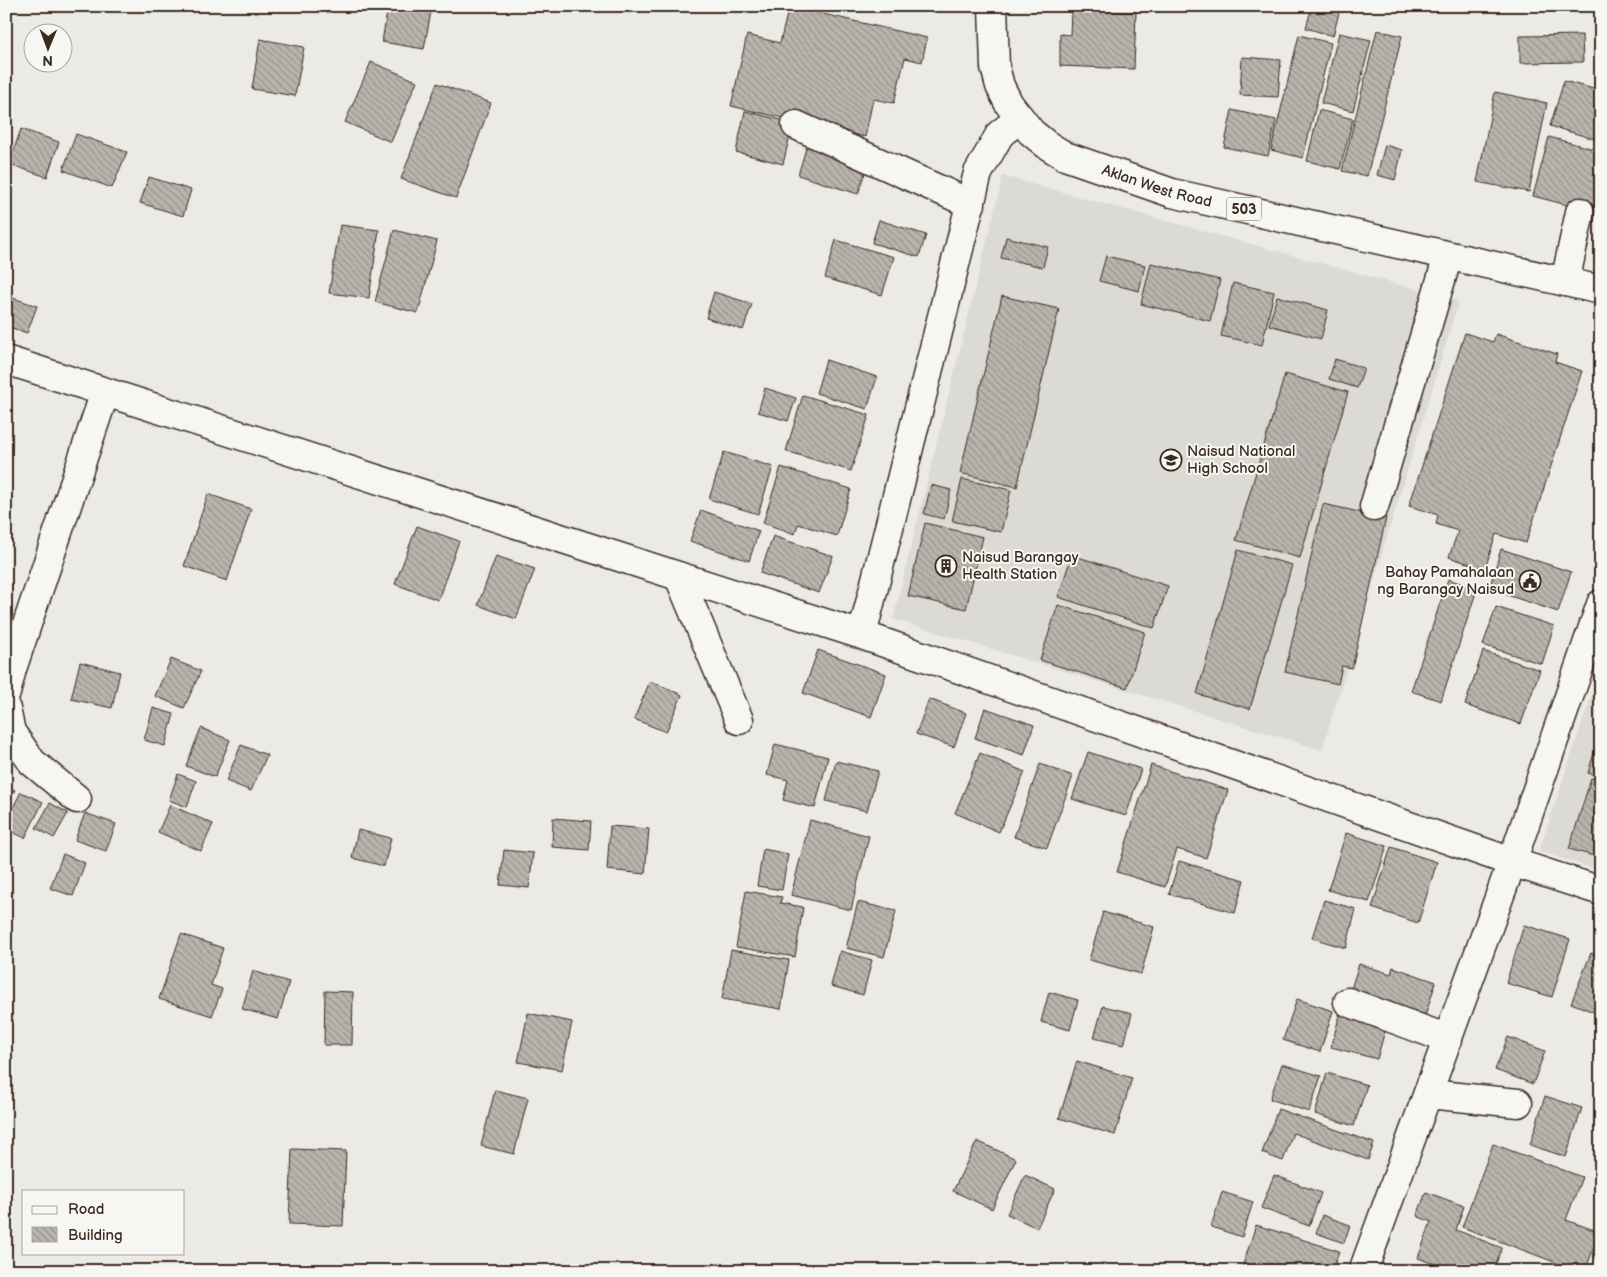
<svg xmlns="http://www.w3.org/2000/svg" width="1607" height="1277" viewBox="0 0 1607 1277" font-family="'Balsamiq Sans',sans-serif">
	<defs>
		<pattern id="building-back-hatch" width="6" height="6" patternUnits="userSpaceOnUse" patternTransform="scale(1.25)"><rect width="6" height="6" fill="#bab4ae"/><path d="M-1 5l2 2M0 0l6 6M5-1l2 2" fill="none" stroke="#98938d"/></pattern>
	</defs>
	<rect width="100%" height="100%" fill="#ebeae5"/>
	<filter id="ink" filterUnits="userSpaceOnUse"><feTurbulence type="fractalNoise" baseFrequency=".02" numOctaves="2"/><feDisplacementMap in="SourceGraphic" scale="10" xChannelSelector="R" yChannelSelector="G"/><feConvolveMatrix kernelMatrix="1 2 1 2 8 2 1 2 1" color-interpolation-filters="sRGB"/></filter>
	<g filter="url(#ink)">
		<path fill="#dcdad4" d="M 1003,176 L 1459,301 L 1322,750 L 893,619 Z
			M 1601,667 L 1601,871 L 1539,851 Z"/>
		<path fill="url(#building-back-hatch)" stroke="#3b2a1e" d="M 388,6 L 432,6 L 424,49 L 382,42 Z
			M 789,6 L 927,38 L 922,62 L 905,58 L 894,103 L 873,99 L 865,137 L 731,106 L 747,35 L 780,43 Z
			M 1312,6 L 1329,6 L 1340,9 L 1333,36 L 1306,28 Z
			M 1071,11 L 1136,12 L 1134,69 L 1060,66 L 1060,34 L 1070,35 Z
			M 1377,30 L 1402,36 L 1367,176 L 1342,171 Z
			M 1339,33 L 1371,40 L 1353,111 L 1321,103 Z
			M 1299,35 L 1331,43 L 1303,158 L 1271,150 Z
			M 1582,35 L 1583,62 L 1520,63 L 1520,36 Z
			M 260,39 L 304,47 L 295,96 L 252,89 Z
			M 1242,57 L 1281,60 L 1278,97 L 1240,95 Z
			M 371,62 L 417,81 L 391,142 L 345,122 Z
			M 1564,81 L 1601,91 L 1601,141 L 1550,126 Z
			M 437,83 L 491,103 L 456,198 L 401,179 Z
			M 1495,92 L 1547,103 L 1529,192 L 1477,182 Z
			M 1232,110 L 1276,120 L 1268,156 L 1224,147 Z
			M 1319,110 L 1353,119 L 1340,169 L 1307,161 Z
			M 745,111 L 793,123 L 783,164 L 736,152 Z
			M 21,129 L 59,142 L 47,177 L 9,164 Z
			M 76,134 L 127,152 L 112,188 L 63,170 Z
			M 1549,137 L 1601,151 L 1601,214 L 1533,196 Z
			M 807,145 L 868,164 L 858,194 L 798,175 Z
			M 1385,145 L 1402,150 L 1395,180 L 1377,175 Z
			M 149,177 L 191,190 L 183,216 L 140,203 Z
			M 879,220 L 926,235 L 919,257 L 872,243 Z
			M 340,225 L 379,230 L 369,298 L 329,293 Z
			M 394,230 L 437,241 L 418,313 L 375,302 Z
			M 1006,237 L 1048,247 L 1043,267 L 1001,258 Z
			M 836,240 L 894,257 L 882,295 L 825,278 Z
			M 1106,256 L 1145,265 L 1139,291 L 1099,281 Z
			M 1151,263 L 1220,280 L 1210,321 L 1141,304 Z
			M 1233,283 L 1274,292 L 1262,345 L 1221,336 Z
			M 714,292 L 752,304 L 743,330 L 706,318 Z
			M 7,296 L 37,306 L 27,333 L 6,326 Z
			M 1002,296 L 1059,309 L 1017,487 L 960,473 Z
			M 1277,296 L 1328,310 L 1321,339 L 1269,325 Z
			M 1465,333 L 1493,342 L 1496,334 L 1557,354 L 1555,362 L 1582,371 L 1526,543 L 1496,534 L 1485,569 L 1449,557 L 1458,531 L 1436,524 L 1438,515 L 1409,506 Z
			M 1335,359 L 1364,368 L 1357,388 L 1329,379 Z
			M 826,360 L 877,377 L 867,409 L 816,393 Z
			M 1285,374 L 1348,392 L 1300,558 L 1236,540 Z
			M 765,388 L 796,398 L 788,421 L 758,412 Z
			M 803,395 L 869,415 L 851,471 L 786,451 Z
			M 724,452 L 773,467 L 758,514 L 709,499 Z
			M 781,467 L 851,489 L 837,536 L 798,524 L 795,534 L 763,523 Z
			M 962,479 L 1011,490 L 1001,532 L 952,521 Z
			M 931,485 L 951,490 L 944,519 L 924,514 Z
			M 208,494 L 251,509 L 227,581 L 184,566 Z
			M 1323,504 L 1386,518 L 1352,668 L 1342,666 L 1338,684 L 1285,672 Z
			M 701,510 L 759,531 L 749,561 L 690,541 Z
			M 925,523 L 983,537 L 966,609 L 908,596 Z
			M 417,526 L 459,541 L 438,600 L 395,584 Z
			M 773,536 L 833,556 L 819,593 L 760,573 Z
			M 1501,549 L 1571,572 L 1558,612 L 1489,589 Z
			M 1238,550 L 1292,565 L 1250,709 L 1197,694 Z
			M 1072,555 L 1168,586 L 1154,628 L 1058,597 Z
			M 496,556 L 535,569 L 516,619 L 478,605 Z
			M 1448,579 L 1477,589 L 1441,701 L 1411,691 Z
			M 1058,605 L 1145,632 L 1127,688 L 1040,660 Z
			M 1496,607 L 1554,626 L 1542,664 L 1483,645 Z
			M 818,650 L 886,674 L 871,717 L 803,693 Z
			M 1483,651 L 1540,670 L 1521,724 L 1465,705 Z
			M 171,659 L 201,671 L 184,708 L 155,696 Z
			M 80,662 L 120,672 L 112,708 L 71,699 Z
			M 650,681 L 682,695 L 666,732 L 634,719 Z
			M 929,699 L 966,713 L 954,747 L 916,734 Z
			M 153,708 L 174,714 L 165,746 L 144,740 Z
			M 985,708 L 1034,725 L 1024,755 L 975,738 Z
			M 201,728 L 230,740 L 215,777 L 186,766 Z
			M 1601,730 L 1601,777 L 1588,773 Z
			M 775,744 L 828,757 L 815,808 L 783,800 L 788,780 L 767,775 Z
			M 241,745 L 267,755 L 251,791 L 226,781 Z
			M 1088,752 L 1141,769 L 1126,816 L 1072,799 Z
			M 980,753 L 1025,772 L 999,832 L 955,813 Z
			M 836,761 L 878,771 L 867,811 L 826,801 Z
			M 1040,764 L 1073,776 L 1047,848 L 1014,837 Z
			M 1151,765 L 1228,790 L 1206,858 L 1177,849 L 1165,887 L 1117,872 Z
			M 178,774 L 196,781 L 187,807 L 169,800 Z
			M 1591,778 L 1601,781 L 1601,858 L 1569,849 Z
			M 6,786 L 15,790 L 6,808 Z
			M 21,792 L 43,802 L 25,838 L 6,829 L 6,821 Z
			M 50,803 L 68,813 L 54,838 L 36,828 Z
			M 170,805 L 213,824 L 201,851 L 158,832 Z
			M 85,813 L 116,824 L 106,851 L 75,840 Z
			M 553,818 L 591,821 L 589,850 L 552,847 Z
			M 810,820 L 869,836 L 851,910 L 791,895 Z
			M 610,826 L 649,829 L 645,874 L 607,870 Z
			M 358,830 L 391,838 L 384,866 L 352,858 Z
			M 1346,833 L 1387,846 L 1369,902 L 1328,890 Z
			M 1391,847 L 1437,862 L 1418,923 L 1372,908 Z
			M 763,849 L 788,854 L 782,890 L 757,886 Z
			M 504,850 L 533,853 L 529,888 L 500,885 Z
			M 63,854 L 85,863 L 73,896 L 50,888 Z
			M 1179,861 L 1244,880 L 1235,913 L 1169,894 Z
			M 746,891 L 782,897 L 780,903 L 803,907 L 795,957 L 736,947 Z
			M 1324,900 L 1356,909 L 1346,948 L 1312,938 Z
			M 858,902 L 896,911 L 884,957 L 846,948 Z
			M 1103,912 L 1154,927 L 1141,974 L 1089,960 Z
			M 1524,925 L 1570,939 L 1552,997 L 1506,983 Z
			M 181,934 L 223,948 L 211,985 L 222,989 L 212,1016 L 159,999 Z
			M 731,950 L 789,960 L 781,1009 L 722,999 Z
			M 840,951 L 872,960 L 863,995 L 831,986 Z
			M 1591,953 L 1601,957 L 1601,1015 L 1571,1003 Z
			M 1359,964 L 1391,974 L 1393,967 L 1436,982 L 1424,1019 L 1349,995 Z
			M 253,971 L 289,982 L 278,1019 L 242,1009 Z
			M 325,991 L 353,992 L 352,1045 L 324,1045 Z
			M 1049,992 L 1078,1000 L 1070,1030 L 1041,1022 Z
			M 1297,999 L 1333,1011 L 1320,1052 L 1283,1040 Z
			M 1103,1006 L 1132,1013 L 1124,1045 L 1094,1038 Z
			M 1342,1007 L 1388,1020 L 1377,1059 L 1331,1047 Z
			M 528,1013 L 572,1022 L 562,1070 L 518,1062 Z
			M 1508,1037 L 1545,1051 L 1533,1084 L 1495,1070 Z
			M 1077,1061 L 1132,1078 L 1115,1135 L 1059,1118 Z
			M 1282,1064 L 1321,1076 L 1309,1112 L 1270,1099 Z
			M 1327,1073 L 1367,1085 L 1354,1126 L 1315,1114 Z
			M 495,1090 L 528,1098 L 514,1154 L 481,1146 Z
			M 1545,1096 L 1582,1108 L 1566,1157 L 1530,1145 Z
			M 1278,1109 L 1374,1143 L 1368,1160 L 1293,1133 L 1283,1161 L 1262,1153 Z
			M 977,1141 L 1016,1159 L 992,1209 L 953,1191 Z
			M 1493,1144 L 1582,1177 L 1566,1220 L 1600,1232 L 1585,1271 L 1578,1271 L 1462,1227 Z
			M 292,1149 L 346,1151 L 343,1226 L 289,1224 Z
			M 1025,1175 L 1055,1189 L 1037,1228 L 1007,1214 Z
			M 1274,1175 L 1321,1193 L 1309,1226 L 1261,1208 Z
			M 1222,1192 L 1253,1202 L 1242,1237 L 1211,1227 Z
			M 1426,1192 L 1464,1206 L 1456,1230 L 1502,1248 L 1493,1271 L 1453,1271 L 1418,1258 L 1431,1222 L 1417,1216 Z
			M 1322,1215 L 1350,1225 L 1344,1243 L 1316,1233 Z
			M 1256,1225 L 1339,1251 L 1333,1271 L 1241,1271 Z"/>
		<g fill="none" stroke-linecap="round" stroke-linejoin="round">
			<g stroke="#3b2a1e" stroke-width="31">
				<path id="minor" d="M 796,125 L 971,204
					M 1565,282 L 1580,212
					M 6,360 L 862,635 L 978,173 L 1000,134 L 1020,118
					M 1374,507 L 1448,256
					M 679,577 L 739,720
					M 862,635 L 1512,862 L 1601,891
					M 6,693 L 12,669 L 105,392
					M 6,709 L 11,732 L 32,762 L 77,799
					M 1348,1002 L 1448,1039
					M 1428,1094 L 1518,1103
					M 1363,1271 L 1512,862 L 1601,604"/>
			</g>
			<g stroke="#3b2a1e" stroke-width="31">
				<g id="major">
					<path id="s1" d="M 993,6 L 995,67 L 1000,86 L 1009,104 L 1031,132 L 1047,145 L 1065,156 L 1172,193 L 1601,290"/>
				</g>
			</g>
			<use href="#minor" stroke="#f6f6f2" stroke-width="28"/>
			<use href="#major" stroke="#f6f6f2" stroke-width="28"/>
		</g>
	</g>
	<defs>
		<g id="school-ring" transform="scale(1.125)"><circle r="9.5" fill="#f6f6f2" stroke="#3b2a1e" stroke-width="1.5"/><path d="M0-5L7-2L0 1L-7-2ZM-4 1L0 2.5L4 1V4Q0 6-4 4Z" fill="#3b2a1e"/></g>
		<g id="building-ring" transform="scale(1.125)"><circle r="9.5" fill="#f6f6f2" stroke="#3b2a1e" stroke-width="1.5"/><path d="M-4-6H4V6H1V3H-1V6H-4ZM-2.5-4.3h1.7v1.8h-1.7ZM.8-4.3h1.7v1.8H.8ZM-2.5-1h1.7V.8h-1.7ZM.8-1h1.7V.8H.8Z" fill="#3b2a1e"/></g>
		<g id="civic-ring" transform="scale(1.125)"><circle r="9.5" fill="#f6f6f2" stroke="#3b2a1e" stroke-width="1.5"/><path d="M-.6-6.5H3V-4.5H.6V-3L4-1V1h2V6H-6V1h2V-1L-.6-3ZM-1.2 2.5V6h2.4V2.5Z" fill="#3b2a1e"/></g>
	</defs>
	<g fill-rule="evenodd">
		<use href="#school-ring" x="1171" y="460"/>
		<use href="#building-ring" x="946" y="566"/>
		<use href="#civic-ring" x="1530" y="581"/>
	</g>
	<g text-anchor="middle" stroke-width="4" stroke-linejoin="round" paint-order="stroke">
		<rect fill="#f6f6f2" stroke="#73675e" stroke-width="1" x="1226.5" y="197.5" width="35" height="23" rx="4"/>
		<g font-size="14" font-weight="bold" fill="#3b2a1e">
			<text x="1244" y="214">503</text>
		</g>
		<g font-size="15" fill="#3b2a1e" stroke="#f6f6f2">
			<text dy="5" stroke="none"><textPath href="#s1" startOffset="275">Aklan West Road</textPath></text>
		</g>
		<g font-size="15" fill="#3b2a1e" stroke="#f6f6f2" text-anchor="start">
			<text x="1187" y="456">Naisud National<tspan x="1187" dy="17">High School</tspan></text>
			<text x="962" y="562">Naisud Barangay<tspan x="962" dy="17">Health Station</tspan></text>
			<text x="1514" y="577" text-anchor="end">Bahay Pamahalaan<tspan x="1514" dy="17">ng Barangay Naisud</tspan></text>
		</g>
	</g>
	<rect width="1607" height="1277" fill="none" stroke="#f6f6f2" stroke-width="25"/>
	<rect x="12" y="12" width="1582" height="1252" fill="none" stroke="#3b2a1e" stroke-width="2" filter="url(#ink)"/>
	<rect x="22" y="1190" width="162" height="65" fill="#f6f6f2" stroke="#aba49d"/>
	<rect x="32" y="1206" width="25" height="8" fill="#f6f6f2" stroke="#aba49d"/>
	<text x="68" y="1214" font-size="15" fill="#3b2a1e">Road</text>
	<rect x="32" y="1227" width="25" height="15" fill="url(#building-back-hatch)" stroke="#aba49d"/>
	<text x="68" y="1240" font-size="15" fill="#3b2a1e">Building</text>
	<g transform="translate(48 48) rotate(181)"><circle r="24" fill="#f6f6f2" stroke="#aba49d"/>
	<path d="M0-4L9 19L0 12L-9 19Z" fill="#3b2a1e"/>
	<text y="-8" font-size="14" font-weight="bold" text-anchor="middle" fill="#3b2a1e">N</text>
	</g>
</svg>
